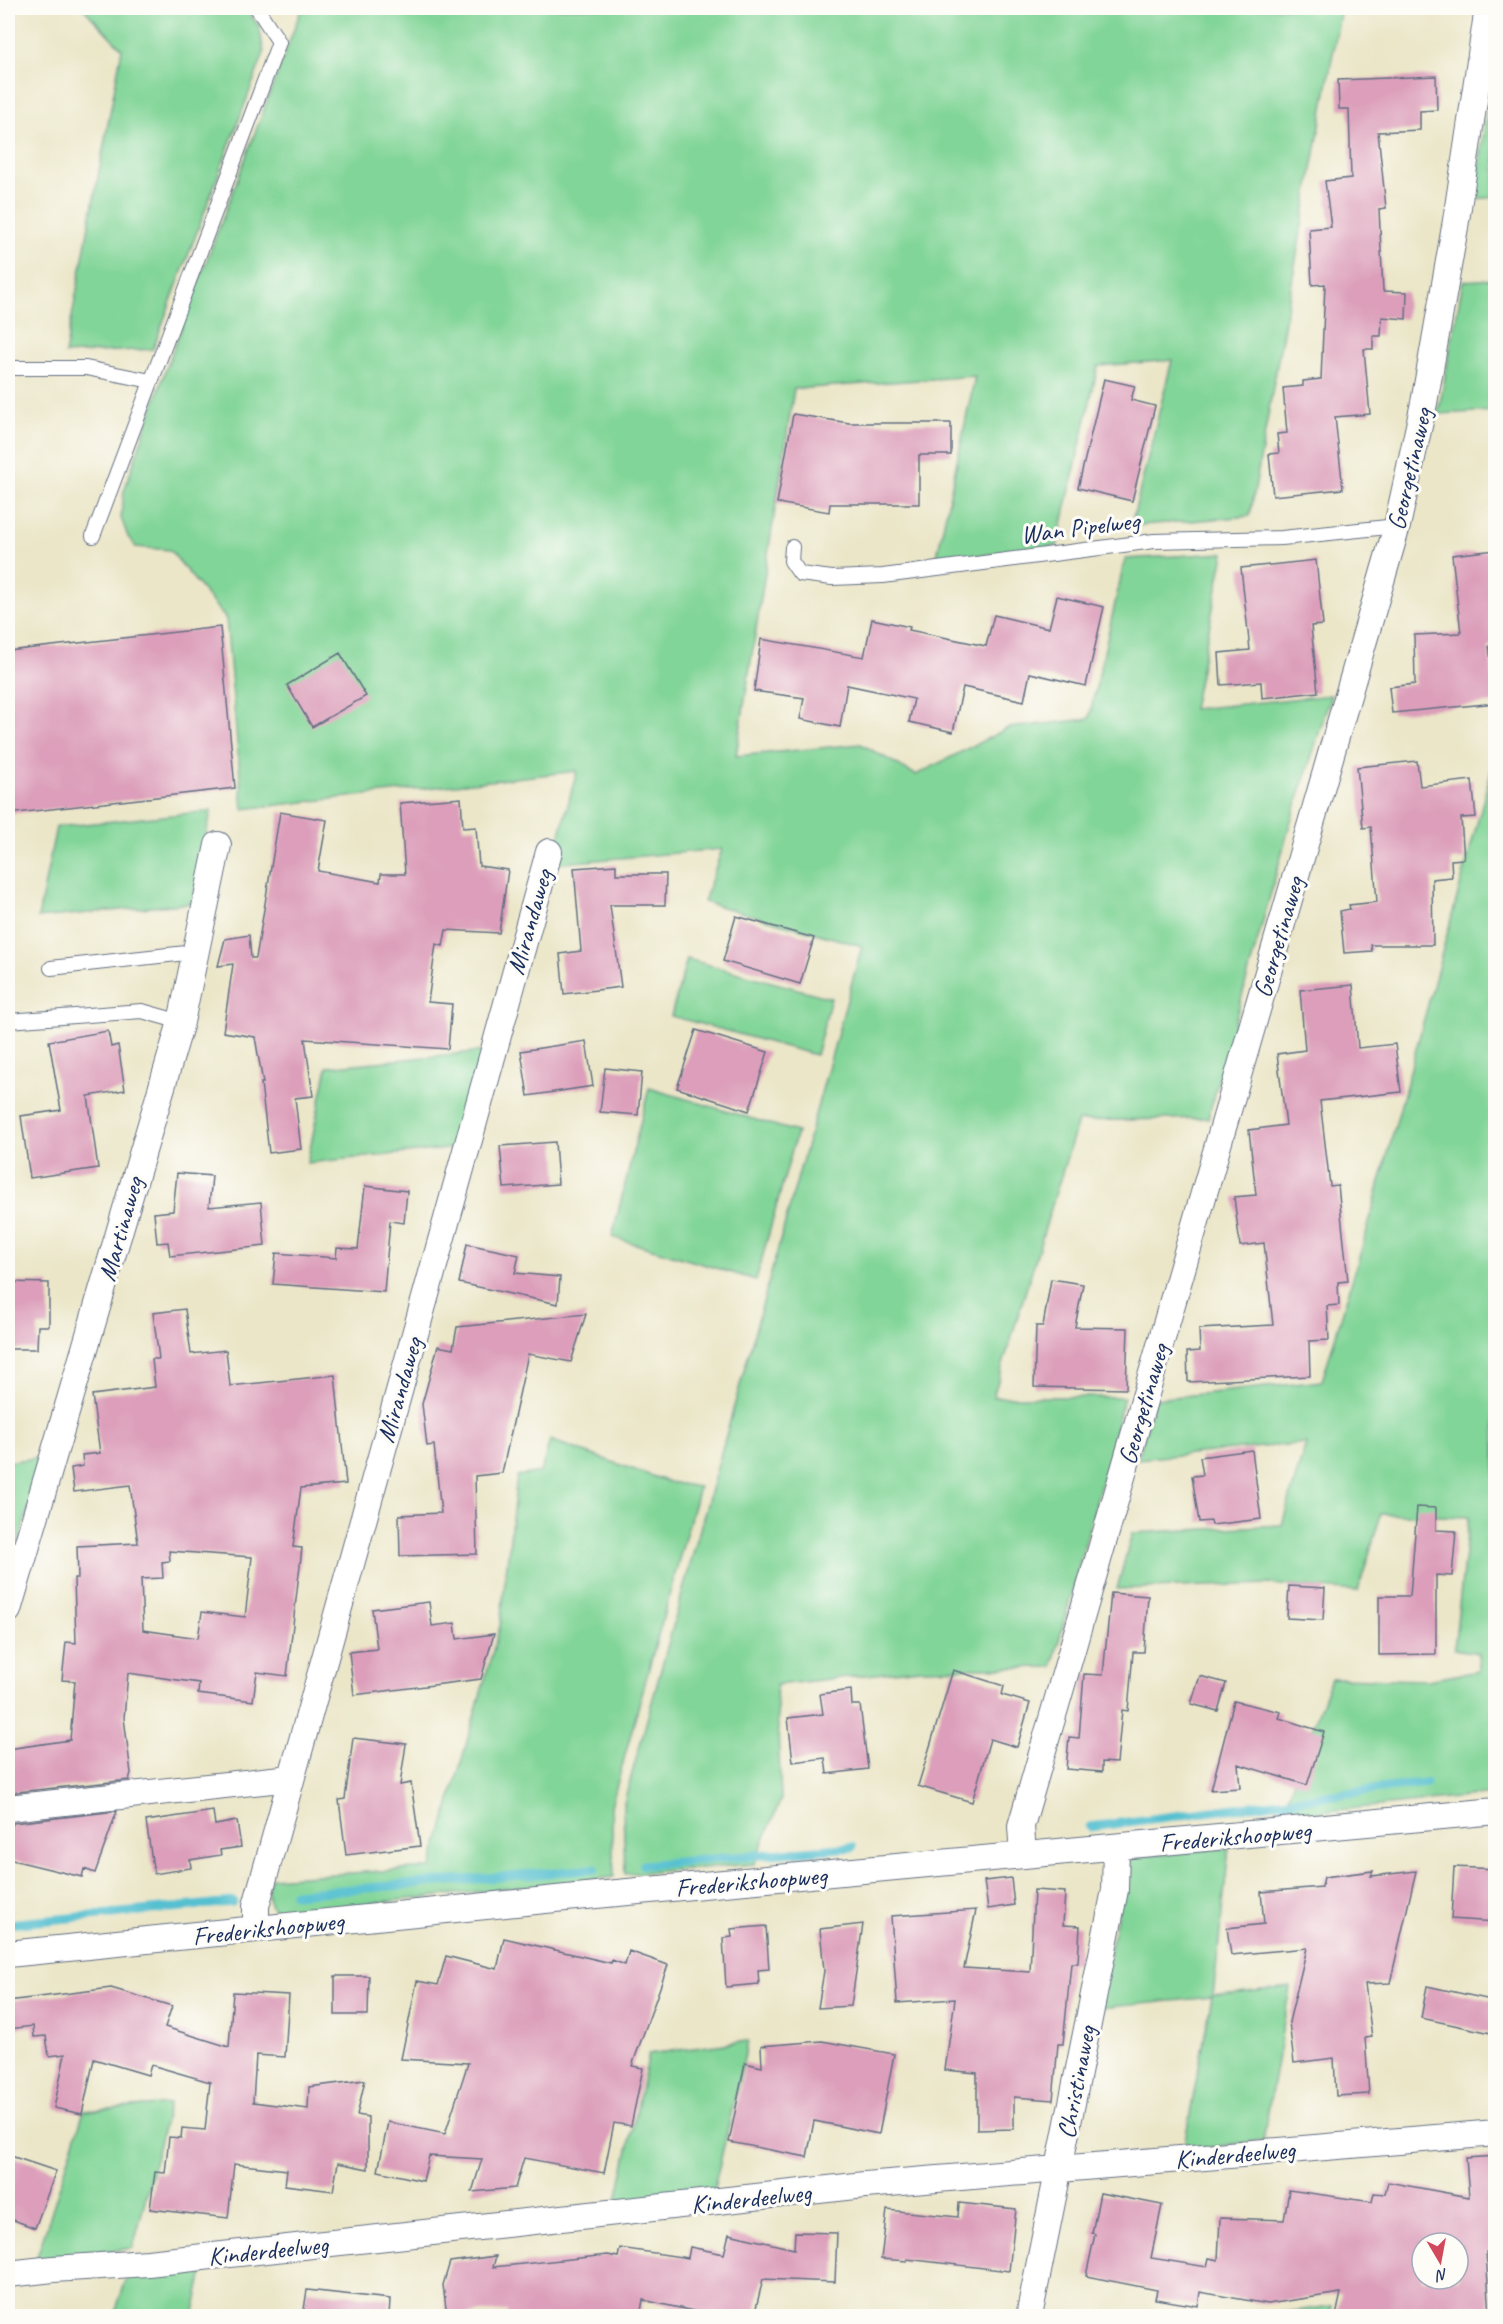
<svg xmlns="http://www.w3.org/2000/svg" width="1503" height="2324" viewBox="0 0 1503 2324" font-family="Caveat,sans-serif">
	<rect width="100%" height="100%" fill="#fdfcf7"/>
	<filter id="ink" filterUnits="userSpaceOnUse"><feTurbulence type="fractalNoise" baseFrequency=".0167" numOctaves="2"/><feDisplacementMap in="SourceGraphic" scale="12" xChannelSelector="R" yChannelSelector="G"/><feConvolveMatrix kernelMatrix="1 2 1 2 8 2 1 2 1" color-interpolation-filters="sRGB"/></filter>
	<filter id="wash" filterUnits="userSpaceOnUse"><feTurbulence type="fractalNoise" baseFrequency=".008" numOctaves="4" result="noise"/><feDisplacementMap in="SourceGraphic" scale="24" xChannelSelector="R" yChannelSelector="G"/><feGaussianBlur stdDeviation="1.35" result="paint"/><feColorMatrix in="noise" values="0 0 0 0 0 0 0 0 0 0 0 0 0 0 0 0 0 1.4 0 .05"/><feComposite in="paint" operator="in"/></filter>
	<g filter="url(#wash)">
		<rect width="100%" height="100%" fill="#ebe6c8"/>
		<path fill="#82d598" stroke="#4e827b" stroke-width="1.5" d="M 83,8 L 245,8 L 259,26 L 264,53 L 153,349 L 65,354 L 122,49 Z
			M 302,8 L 1341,8 L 1250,516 L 1131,526 L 1172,360 L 1098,366 L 1057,546 L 936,561 L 975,376 L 794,389 L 736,756 L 861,744 L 916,775 L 1008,728 L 1089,719 L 1125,559 L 1224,553 L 1193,709 L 1331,695 L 1290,824 L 1208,1118 L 1078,1121 L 993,1397 L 1124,1397 L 1052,1667 L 920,1669 L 776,1685 L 781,1799 L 754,1864 L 625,1874 L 623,1806 L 862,946 L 704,902 L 722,849 L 552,864 L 577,771 L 243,809 L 226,619 L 170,550 L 136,547 L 128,537 L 121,518 L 124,491 L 167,366 Z
			M 1487,107 L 1495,107 L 1495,197 L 1475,199 Z
			M 1495,279 L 1495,411 L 1438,414 L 1463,281 Z
			M 1495,757 L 1495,1794 L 1281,1816 L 1331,1678 L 1428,1680 L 1479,1671 L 1479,1653 L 1454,1649 L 1469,1517 L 1381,1514 L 1358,1591 L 1269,1584 L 1117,1589 L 1132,1533 L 1282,1525 L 1306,1443 L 1138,1459 L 1155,1399 L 1322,1381 L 1366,1234 Z
			M 211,811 L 192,903 L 38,918 L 56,827 Z
			M 687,959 L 831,998 L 816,1055 L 671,1016 Z
			M 485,1051 L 456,1148 L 307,1163 L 327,1067 Z
			M 649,1088 L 797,1132 L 756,1280 L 612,1237 Z
			M 550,1440 L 669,1482 L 699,1487 L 611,1806 L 614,1877 L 280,1913 C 265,1906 266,1892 271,1878 L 431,1868 L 500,1626 L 517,1476 L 541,1472 Z
			M 43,1457 L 19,1542 L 8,1543 L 8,1462 Z
			M 1229,1848 L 1213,1996 L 1290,1987 L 1263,2140 L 1183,2151 L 1212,1997 L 1100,2008 L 1126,1868 L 1132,1860 L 1139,1856 Z
			M 748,2041 L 713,2193 L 616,2204 L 649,2054 Z
			M 169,2104 L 133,2248 L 36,2260 L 84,2111 Z
			M 204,2268 L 193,2316 L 114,2316 L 128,2274 Z
			M 1332,2306 L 1330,2316 L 1259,2316 Z"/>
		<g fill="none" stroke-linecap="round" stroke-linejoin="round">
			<path stroke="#55c0d0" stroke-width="9" d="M 1090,1827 L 1426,1783
				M 643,1865 L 852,1847
				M 294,1894 L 595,1869
				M 8,1924 L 233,1902"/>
		</g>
		<g id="blocks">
			<path fill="#dc9eba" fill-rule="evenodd" d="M 1436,76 L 1437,110 L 1420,111 L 1420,130 L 1378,132 L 1386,208 L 1379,209 L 1383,291 L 1407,292 L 1406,319 L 1382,317 L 1381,336 L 1373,336 L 1373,349 L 1364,349 L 1370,414 L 1335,417 L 1343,489 L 1273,496 L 1269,454 L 1279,453 L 1277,434 L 1287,433 L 1283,388 L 1303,386 L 1303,381 L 1321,379 L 1325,284 L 1312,285 L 1309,229 L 1331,227 L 1325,181 L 1351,178 L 1349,109 L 1339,109 L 1338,80 Z
				M 1104,379 L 1135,386 L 1131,400 L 1155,406 L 1132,501 L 1078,488 Z
				M 793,414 L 849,423 L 951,423 L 951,455 L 919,455 L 919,504 L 830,504 L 829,512 L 777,503 Z
				M 1496,550 L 1496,645 L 1489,646 L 1496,703 L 1392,713 L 1389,687 L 1415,684 L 1414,635 L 1461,633 L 1452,555 Z
				M 1316,560 L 1323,625 L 1311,626 L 1318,692 L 1262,698 L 1261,682 L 1221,685 L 1219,653 L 1250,650 L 1241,568 Z
				M 1057,596 L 1104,607 L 1086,686 L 1030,673 L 1024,701 L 963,687 L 953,732 L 909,722 L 914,699 L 847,685 L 840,727 L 800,719 L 804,698 L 754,691 L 761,639 L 864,657 L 872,619 L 910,627 L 909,630 L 986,646 L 994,615 L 1049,628 Z
				M 220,627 L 235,788 L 8,814 L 8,651 Z
				M 340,653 L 366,696 L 312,727 L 287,685 Z
				M 1417,761 L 1420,786 L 1472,780 L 1476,817 L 1461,818 L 1464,859 L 1451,860 L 1452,877 L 1432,879 L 1433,945 L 1371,945 L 1372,951 L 1344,953 L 1340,911 L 1350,909 L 1349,905 L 1377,902 L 1371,827 L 1363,828 L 1357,767 Z
				M 461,798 L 463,828 L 476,827 L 479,866 L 508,870 L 499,933 L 446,930 L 443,946 L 436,944 L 428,1002 L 452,1004 L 448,1049 L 305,1039 L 313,1096 L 295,1098 L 301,1149 L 269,1153 L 261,1083 L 263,1083 L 255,1037 L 223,1032 L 233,964 L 218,966 L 225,939 L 249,935 L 251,958 L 256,958 L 280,812 L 327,820 L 318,871 L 380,882 L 381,874 L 405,874 L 400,803 Z
				M 616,865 L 616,874 L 666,874 L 665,905 L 610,905 L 621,987 L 564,994 L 560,954 L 581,951 L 574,868 Z
				M 736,916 L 814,938 L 800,984 L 723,961 Z
				M 1353,985 L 1358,1048 L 1395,1044 L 1401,1092 L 1320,1101 L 1330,1186 L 1338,1185 L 1348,1281 L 1338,1282 L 1339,1305 L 1327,1306 L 1329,1340 L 1309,1341 L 1310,1376 L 1188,1382 L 1187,1352 L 1200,1351 L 1199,1329 L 1273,1325 L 1264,1243 L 1240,1246 L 1234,1197 L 1256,1195 L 1249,1130 L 1286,1125 L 1277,1054 L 1305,1050 L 1300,990 Z
				M 696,1030 L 768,1052 L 749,1111 L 677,1088 Z
				M 108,1031 L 111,1047 L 118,1045 L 125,1090 L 88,1096 L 98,1168 L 30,1178 L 21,1116 L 61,1110 L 49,1041 Z
				M 586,1041 L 593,1086 L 528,1096 L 521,1051 Z
				M 605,1068 L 642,1072 L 638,1115 L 600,1112 Z
				M 555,1142 L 558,1184 L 504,1188 L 500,1146 Z
				M 177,1173 L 212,1176 L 209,1207 L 261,1202 L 265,1246 L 170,1256 L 168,1242 L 157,1243 L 154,1213 L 173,1211 Z
				M 365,1186 L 407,1191 L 404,1223 L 390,1221 L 384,1292 L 273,1284 L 276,1253 L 336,1258 L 337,1248 L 358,1249 Z
				M 467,1244 L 519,1255 L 515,1273 L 560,1277 L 558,1304 L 459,1283 Z
				M 1051,1279 L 1083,1284 L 1075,1327 L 1128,1328 L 1126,1389 L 1034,1387 L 1036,1326 L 1043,1326 Z
				M 8,1282 L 49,1283 L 49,1326 L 38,1326 L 37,1349 L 8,1349 Z
				M 185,1309 L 191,1354 L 226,1350 L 230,1386 L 335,1375 L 346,1484 L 301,1488 L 293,1547 L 302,1548 L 287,1676 L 257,1672 L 253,1701 L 198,1694 L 199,1683 L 128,1673 L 124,1718 L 131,1773 L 129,1780 L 8,1793 L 8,1749 L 70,1740 L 75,1681 L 62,1680 L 66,1642 L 76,1643 L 74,1578 L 78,1578 L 77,1546 L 138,1543 L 130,1485 L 74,1492 L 71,1468 L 83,1466 L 82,1455 L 100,1453 L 92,1395 L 155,1387 L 152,1359 L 159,1359 L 153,1313 ZM 169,1551 L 252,1557 L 245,1617 L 202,1612 L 198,1638 L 143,1630 L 141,1579 L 163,1578 L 162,1562 L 170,1561 Z
				M 586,1314 L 571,1362 L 528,1354 L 502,1473 L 475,1476 L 477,1554 L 400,1556 L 399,1515 L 441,1513 L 434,1445 L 427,1446 L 422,1404 L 438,1346 L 453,1349 L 457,1327 Z
				M 1252,1450 L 1261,1519 L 1212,1525 L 1211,1521 L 1199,1522 L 1192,1476 L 1203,1475 L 1200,1457 Z
				M 1417,1507 L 1436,1508 L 1436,1530 L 1456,1531 L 1452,1576 L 1436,1575 L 1436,1654 L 1379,1655 L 1379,1596 L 1410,1596 Z
				M 1289,1586 L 1325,1588 L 1323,1620 L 1287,1618 Z
				M 1111,1593 L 1148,1596 L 1144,1652 L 1133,1652 L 1128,1711 L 1122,1710 L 1117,1763 L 1102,1762 L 1102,1772 L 1066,1769 L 1069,1737 L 1079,1738 L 1084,1674 L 1103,1675 Z
				M 429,1602 L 432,1626 L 455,1623 L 457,1639 L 494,1634 L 481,1679 L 354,1695 L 349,1652 L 377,1649 L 372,1609 Z
				M 953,1670 L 1004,1686 L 1002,1695 L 1030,1703 L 1017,1747 L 990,1739 L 972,1802 L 918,1786 Z
				M 1200,1676 L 1226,1683 L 1218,1711 L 1191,1704 Z
				M 851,1690 L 852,1705 L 860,1705 L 868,1769 L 827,1774 L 825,1758 L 793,1762 L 788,1718 L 823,1714 L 820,1694 Z
				M 1234,1701 L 1281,1712 L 1279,1718 L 1324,1732 L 1307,1785 L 1238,1764 L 1240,1788 L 1211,1790 Z
				M 353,1738 L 406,1744 L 400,1785 L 411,1783 L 420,1846 L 346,1855 L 339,1800 L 345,1799 Z
				M 117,1811 L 95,1873 L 84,1869 L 82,1877 L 8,1859 L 8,1845 L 13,1823 Z
				M 213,1811 L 215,1825 L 237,1821 L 241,1847 L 220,1850 L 221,1855 L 190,1860 L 191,1868 L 154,1874 L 146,1821 Z
				M 1454,1867 L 1496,1869 L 1496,1922 L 1451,1919 Z
				M 1373,1871 L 1371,1876 L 1416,1871 L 1390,1983 L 1365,1984 L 1372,2037 L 1365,2038 L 1369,2094 L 1336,2096 L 1334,2058 L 1294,2063 L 1289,2022 L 1307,1948 L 1231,1955 L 1227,1928 L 1264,1924 L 1261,1892 L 1322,1887 L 1324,1877 Z
				M 1011,1878 L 1014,1905 L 988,1909 L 984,1881 Z
				M 1034,1890 L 1065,1892 L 1063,1925 L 1080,1926 L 1078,1963 L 1071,1963 L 1063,2044 L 1058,2044 L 1053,2100 L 1014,2097 L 1014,2129 L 977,2130 L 977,2073 L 945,2070 L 955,1999 L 897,2003 L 891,1916 L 976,1910 L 964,1968 L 1030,1972 Z
				M 863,1924 L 851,2006 L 818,2008 L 824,1971 L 820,1929 Z
				M 766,1926 L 769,1969 L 758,1970 L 759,1984 L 726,1987 L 723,1938 L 732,1937 L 731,1929 Z
				M 504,1938 L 611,1963 L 612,1960 L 625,1965 L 629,1951 L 668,1965 L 632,2066 L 643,2068 L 631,2126 L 614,2123 L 604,2173 L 524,2158 L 515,2188 L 472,2192 L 482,2159 L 429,2156 L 423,2181 L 378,2171 L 388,2122 L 445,2134 L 468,2063 L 401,2059 L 417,1981 L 438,1985 L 446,1956 L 497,1969 Z
				M 335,1976 L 369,1976 L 368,2015 L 335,2015 Z
				M 1427,1986 L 1496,2001 L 1496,2034 L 1421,2018 Z
				M 111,1988 L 172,2006 L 165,2027 L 229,2047 L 233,1992 L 289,1995 L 285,2057 L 256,2055 L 253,2102 L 308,2109 L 309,2087 L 365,2080 L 357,2115 L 368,2117 L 368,2169 L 338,2163 L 333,2191 L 285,2185 L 287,2170 L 234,2164 L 228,2218 L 150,2209 L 155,2172 L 165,2173 L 169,2137 L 181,2138 L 182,2128 L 205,2130 L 210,2082 L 151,2065 L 148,2075 L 94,2059 L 82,2114 L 54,2108 L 65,2054 L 49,2056 L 46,2036 L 34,2037 L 33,2026 L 8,2029 L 8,2001 Z
				M 822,2041 L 894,2054 L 879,2134 L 814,2121 L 807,2157 L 729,2142 L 745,2063 L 762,2067 L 761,2046 Z
				M 8,2155 L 56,2171 L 35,2228 L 8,2218 Z
				M 1496,2156 L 1496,2251 L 1486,2252 L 1490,2316 L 1336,2316 L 1341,2293 L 1268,2304 L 1200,2292 L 1198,2306 L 1155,2299 L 1157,2290 L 1086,2276 L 1095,2234 L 1092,2233 L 1100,2193 L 1162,2205 L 1151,2258 L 1207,2267 L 1209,2258 L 1218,2260 L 1220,2218 L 1284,2220 L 1289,2190 L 1372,2202 L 1374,2193 L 1385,2194 L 1388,2182 L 1469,2197 L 1466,2158 ZM 1422,2243 L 1458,2243 L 1458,2279 L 1422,2279 Z
				M 959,2203 L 1016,2209 L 1009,2271 L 907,2259 L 907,2261 L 881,2259 L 887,2210 L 958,2217 Z
				M 795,2232 L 837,2233 L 835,2282 L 763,2279 L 754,2316 L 716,2316 L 643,2300 L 640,2316 L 507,2316 L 507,2311 L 447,2316 L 443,2285 L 450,2262 L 496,2256 L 493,2267 L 608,2255 L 618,2257 L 620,2248 L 688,2258 L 690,2247 L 724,2254 L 729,2234 L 794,2249 Z
				M 307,2290 L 390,2299 L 389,2316 L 303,2316 Z"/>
		</g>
	</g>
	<g filter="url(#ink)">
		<use href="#blocks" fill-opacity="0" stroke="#646f83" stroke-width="1.5"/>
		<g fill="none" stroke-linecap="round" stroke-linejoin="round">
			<g stroke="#646f83" stroke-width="16">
				<path id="service" d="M 8,368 L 86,368 L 151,381
					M 93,536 L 279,42 L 257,8
					M 792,547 L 791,561 L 800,574 L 832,578 L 883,576 L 1154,541 L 1282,538 L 1397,526
					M 51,968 L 195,952
					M 8,1021 L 142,1011 L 181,1022"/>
			</g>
			<g stroke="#646f83" stroke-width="28">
				<path id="minor" d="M 8,1610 L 181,1022 L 218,845
					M 8,1808 L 291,1778
					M 1023,1855 L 1021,1826 L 1397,526 L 1424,403 L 1455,227 L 1488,8
					M 256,1929 L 256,1906 L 549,852
					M 8,1954 L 596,1895 L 1496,1811
					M 8,2274 L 53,2269 L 148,2263 L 865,2185 L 1496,2133
					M 1029,2316 L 1115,1890 L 1116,1847"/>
			</g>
			<use href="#service" stroke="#fff" stroke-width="14"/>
			<use href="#minor" stroke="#fff" stroke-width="26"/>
		</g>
	</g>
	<g text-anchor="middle" stroke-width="6" stroke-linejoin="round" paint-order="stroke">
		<g font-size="26" fill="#1b2f5e" stroke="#fdfcf7">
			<text transform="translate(1409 469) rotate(-77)" y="9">Georgetinaweg</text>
			<text transform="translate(1080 527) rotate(-7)" y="9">Wan Pipelweg</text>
			<text transform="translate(529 922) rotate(-74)" y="9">Mirandaweg</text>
			<text transform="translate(1278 937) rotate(-74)" y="9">Georgetinaweg</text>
			<text transform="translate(120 1229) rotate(-74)" y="9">Martinaweg</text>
			<text transform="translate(399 1390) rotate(-74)" y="9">Mirandaweg</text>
			<text transform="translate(1143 1404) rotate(-74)" y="9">Georgetinaweg</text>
			<text transform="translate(1235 1836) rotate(-5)" y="9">Frederikshoopweg</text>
			<text transform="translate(751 1881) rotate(-5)" y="9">Frederikshoopweg</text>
			<text transform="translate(268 1928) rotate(-6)" y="9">Frederikshoopweg</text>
			<text transform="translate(1076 2082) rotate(-79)" y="9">Christinaweg</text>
			<text transform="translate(1235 2154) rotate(-5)" y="9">Kinderdeelweg</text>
			<text transform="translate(751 2198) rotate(-6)" y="9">Kinderdeelweg</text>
			<text transform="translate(268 2250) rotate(-6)" y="9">Kinderdeelweg</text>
		</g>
	</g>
	<rect width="1503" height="2324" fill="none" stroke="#fdfcf7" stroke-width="30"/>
	<g transform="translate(1440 2261) rotate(170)"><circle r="28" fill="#fdfcf7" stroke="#a3aaba" stroke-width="1.5"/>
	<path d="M0-4.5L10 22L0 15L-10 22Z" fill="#d1495b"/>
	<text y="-9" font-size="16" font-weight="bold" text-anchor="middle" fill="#1b2f5e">N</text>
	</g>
</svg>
